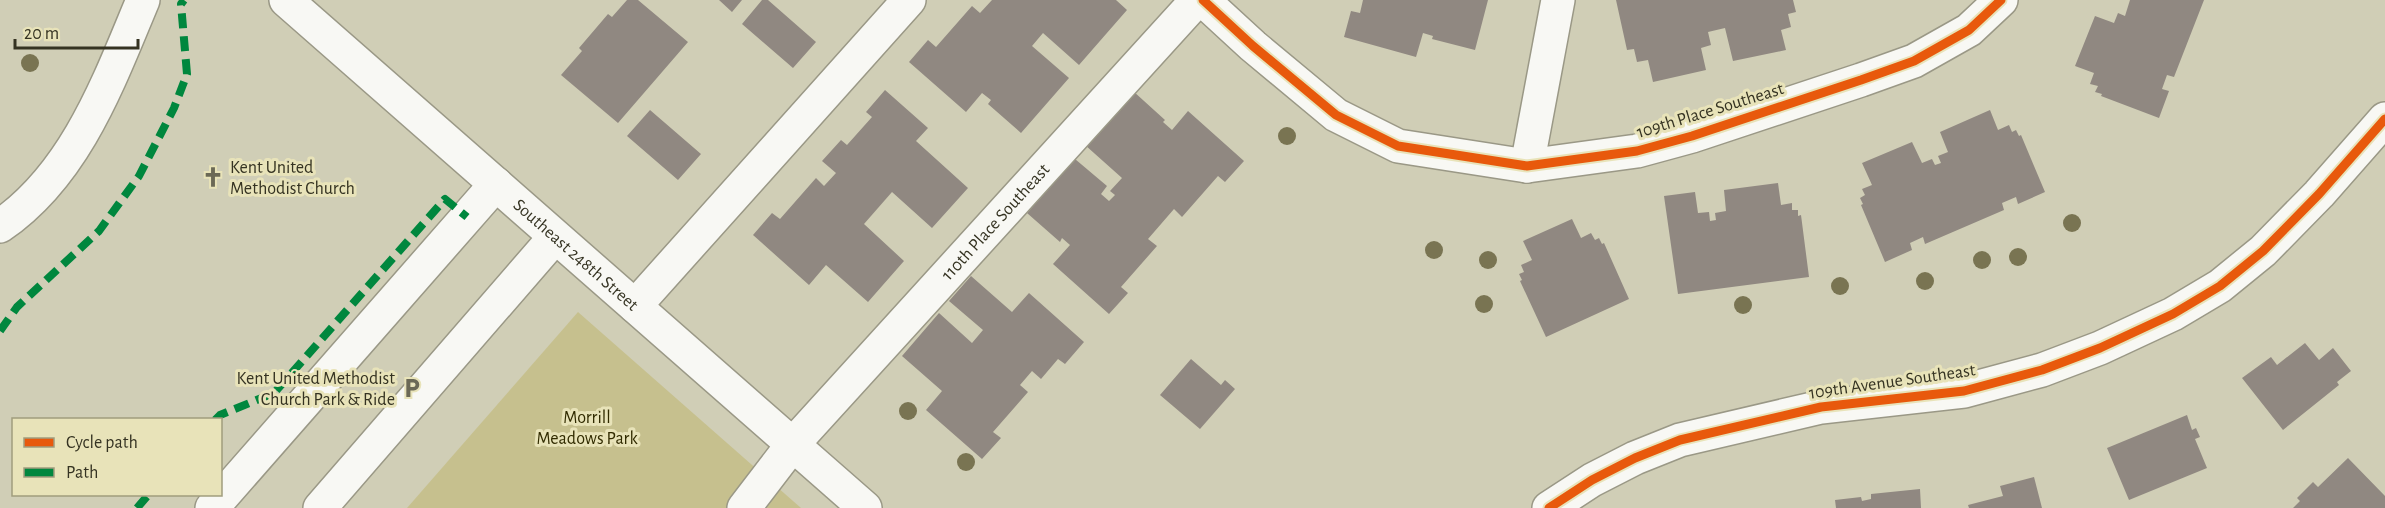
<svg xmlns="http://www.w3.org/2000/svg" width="2385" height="508" viewBox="0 0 2385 508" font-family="'Alegreya Sans',sans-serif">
	<rect width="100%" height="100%" fill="#d0ceb6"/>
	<path fill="#c6c08e" d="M 578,312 L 801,508 L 407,508 Z"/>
	<path fill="#908881" d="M 627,0 L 638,0 L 688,42 L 618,123 L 561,75 L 582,51 L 579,48 L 608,14 L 612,17 Z
		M 719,0 L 742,0 L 732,12 Z
		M 762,0 L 768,0 L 816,42 L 793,68 L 742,24 Z
		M 992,0 L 1116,0 L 1127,10 L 1079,65 L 1043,33 L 1032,46 L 1069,78 L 1021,133 L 988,104 L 991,100 L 982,93 L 966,112 L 909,62 L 928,40 L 936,47 L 972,6 L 980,13 Z
		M 1363,0 L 1488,0 L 1475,50 L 1432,39 L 1433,36 L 1423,33 L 1416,57 L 1344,37 L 1351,11 L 1360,13 Z
		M 1616,0 L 1793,0 L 1796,12 L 1788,14 L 1791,27 L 1781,30 L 1786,50 L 1733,61 L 1725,28 L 1708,32 L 1711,45 L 1701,48 L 1706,70 L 1653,82 L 1648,60 L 1637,62 L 1634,49 L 1627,50 Z
		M 2130,0 L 2204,0 L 2174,77 L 2167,75 L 2162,89 L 2169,91 L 2159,118 L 2101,96 L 2102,94 L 2095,92 L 2098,86 L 2090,84 L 2094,73 L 2075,66 L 2095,16 L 2114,23 L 2118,13 L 2125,16 Z
		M 885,90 L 928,128 L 916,141 L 968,188 L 932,228 L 892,192 L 864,224 L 904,261 L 868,302 L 826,265 L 809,285 L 753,235 L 772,213 L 780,219 L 816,178 L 824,186 L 836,173 L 822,161 L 841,140 L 847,145 L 872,117 L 866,112 Z
		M 1133,91 L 1165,120 L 1163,122 L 1172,130 L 1188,111 L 1244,161 L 1225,182 L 1218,176 L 1182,217 L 1174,209 L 1148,239 L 1157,246 L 1121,287 L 1128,293 L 1109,314 L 1053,264 L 1070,245 L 1062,238 L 1060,242 L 1027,213 L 1075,159 L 1107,186 L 1101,194 L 1109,201 L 1115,195 L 1110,191 L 1122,178 L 1085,145 Z
		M 650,110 L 701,154 L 678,180 L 627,136 Z
		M 1990,110 L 1998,130 L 2009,125 L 2012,132 L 2016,130 L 2019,136 L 2021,135 L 2045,192 L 2018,204 L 2016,197 L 2002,203 L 2004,210 L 1925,244 L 1923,237 L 1910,243 L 1912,250 L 1885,262 L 1861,205 L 1863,204 L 1860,198 L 1865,195 L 1862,189 L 1872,185 L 1862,163 L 1912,142 L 1922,163 L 1932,159 L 1935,165 L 1941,163 L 1938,156 L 1948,152 L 1940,132 Z
		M 1778,183 L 1781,205 L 1792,203 L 1792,210 L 1798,210 L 1798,216 L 1801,215 L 1809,277 L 1678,294 L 1664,196 L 1695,192 L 1698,213 L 1709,212 L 1710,221 L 1716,220 L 1715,213 L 1726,211 L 1724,190 Z
		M 1572,219 L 1581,238 L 1591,233 L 1595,240 L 1599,238 L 1602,244 L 1604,243 L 1629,299 L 1546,337 L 1520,281 L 1522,280 L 1519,274 L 1524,272 L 1521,265 L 1532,260 L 1523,241 Z
		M 971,276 L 1012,312 L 1029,293 L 1084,342 L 1065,364 L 1058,359 L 1041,379 L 1032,371 L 1020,385 L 1028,392 L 993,432 L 1001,438 L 982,459 L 926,410 L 942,391 L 902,356 L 939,313 L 972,343 L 983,330 L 949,301 Z
		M 2305,343 L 2319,360 L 2333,348 L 2351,371 L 2337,382 L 2339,385 L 2283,430 L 2242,378 L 2271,357 L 2277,365 Z
		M 1191,359 L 1221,385 L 1225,380 L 1235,389 L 1200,429 L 1160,395 Z
		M 2187,415 L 2192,430 L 2196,428 L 2200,437 L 2195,439 L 2207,468 L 2129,500 L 2107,448 Z
		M 2348,458 L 2385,496 L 2385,508 L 2293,508 L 2300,501 L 2297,498 L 2313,482 L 2318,487 Z
		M 2034,477 L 2042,508 L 1969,508 L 1968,505 L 2003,496 L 2000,486 Z
		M 1920,489 L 1921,508 L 1836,508 L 1835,500 L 1861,497 L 1862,501 L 1871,499 L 1871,494 Z"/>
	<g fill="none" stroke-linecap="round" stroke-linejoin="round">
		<g stroke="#9a9886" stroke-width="36">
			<g id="minor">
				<path id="s1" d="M 286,0 L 865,508"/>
				<path d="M 1203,0 L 1253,46 L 1336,115 L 1398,146 L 1527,166 L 1637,151 L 1692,136 L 1861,80 L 1914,61 L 1969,30 L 2001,0"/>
				<path d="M 1527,166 L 1558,0"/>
				<path d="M 0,226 C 76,174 109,81 143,0"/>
				<path d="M 635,306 L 909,0"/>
				<path d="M 212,508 L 496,184"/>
				<path d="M 320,508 L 555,237"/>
				<path id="s2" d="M 744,508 L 793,444 L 1197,0"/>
				<path d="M 1549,508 L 1592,480 L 1635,458 L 1680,440 L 1821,407 L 1964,391 L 2042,370 L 2100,348 L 2173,314 L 2220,286 L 2263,251 L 2319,194 L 2385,119"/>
			</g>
		</g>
		<use href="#minor" stroke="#f8f8f4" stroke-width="33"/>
		<path stroke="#00873e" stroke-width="8" stroke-dasharray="15 8" stroke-linecap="butt" d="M 0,331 L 17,307 L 99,231 L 139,176 L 174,108 L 187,74 L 181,4 L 184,0
			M 215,420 L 220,415 L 274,393 L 445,199 L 467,217
			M 137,508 L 149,494"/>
		<g stroke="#e8e3b9" stroke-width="13">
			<path id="cycleway" d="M 1203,0 L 1253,46 L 1336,115 L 1398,146 L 1527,166 L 1637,151 L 1692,136 L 1861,80 L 1914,61 L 1969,30 L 2001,0
				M 1549,508 L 1592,480 L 1635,458 L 1680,440 L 1821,407 L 1964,391 L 2042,370 L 2100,348 L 2173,314 L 2220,286 L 2263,251 L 2319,194 L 2385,119"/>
		</g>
		<use href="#cycleway" stroke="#e8590c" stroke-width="9"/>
	</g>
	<g fill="#797452">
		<circle cx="30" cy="63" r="9"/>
		<circle cx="1287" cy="136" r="9"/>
		<circle cx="2072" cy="223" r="9"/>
		<circle cx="1434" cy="250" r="9"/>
		<circle cx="2018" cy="257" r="9"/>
		<circle cx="1488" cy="260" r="9"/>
		<circle cx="1982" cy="260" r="9"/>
		<circle cx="1925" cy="281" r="9"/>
		<circle cx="1840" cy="286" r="9"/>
		<circle cx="1484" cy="304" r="9"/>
		<circle cx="1743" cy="305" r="9"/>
		<circle cx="908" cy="411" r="9"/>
		<circle cx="966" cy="462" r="9"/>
	</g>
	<defs>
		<g id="church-bare" transform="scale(1.62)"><path d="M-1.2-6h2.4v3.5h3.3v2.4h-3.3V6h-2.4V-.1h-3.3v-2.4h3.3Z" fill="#6b6956" stroke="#e8e3b9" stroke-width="2.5" paint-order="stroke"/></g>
		<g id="parking-bare" transform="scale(1.62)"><path d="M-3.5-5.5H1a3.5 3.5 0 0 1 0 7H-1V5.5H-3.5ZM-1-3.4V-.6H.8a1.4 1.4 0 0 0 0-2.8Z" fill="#6b6956" stroke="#e8e3b9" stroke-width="2.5" paint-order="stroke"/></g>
	</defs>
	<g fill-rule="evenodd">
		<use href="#church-bare" x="213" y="177"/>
		<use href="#parking-bare" x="412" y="388"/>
	</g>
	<g text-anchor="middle" stroke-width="6" stroke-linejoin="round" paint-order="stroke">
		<g font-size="18" fill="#353322" stroke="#e8e3b9">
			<text transform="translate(1710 110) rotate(-17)" y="6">109th Place Southeast</text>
			<text dy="6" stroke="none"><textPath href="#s2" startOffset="381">110th Place Southeast</textPath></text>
			<text dy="6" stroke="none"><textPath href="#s1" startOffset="386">Southeast 248th Street</textPath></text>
			<text transform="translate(1892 381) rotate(-8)" y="6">109th Avenue Southeast</text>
		</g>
		<g font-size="18" fill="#353322" stroke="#e8e3b9" text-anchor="start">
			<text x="230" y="173">Kent United<tspan x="230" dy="21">Methodist Church</tspan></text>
			<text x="395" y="384" text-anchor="end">Kent United Methodist<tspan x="395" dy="21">Church Park &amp; Ride</tspan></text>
		</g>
		<g font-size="18" fill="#312b00" stroke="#e8e3b9">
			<text x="587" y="423">Morrill<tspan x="587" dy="21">Meadows Park</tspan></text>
		</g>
	</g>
	<rect x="12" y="418" width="210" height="78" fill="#e8e3b9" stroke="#a09d7d" stroke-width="1.5"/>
	<rect x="24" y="438" width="30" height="9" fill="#e8590c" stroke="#a09d7d" stroke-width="1.5"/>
	<text x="66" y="448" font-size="18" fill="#353322">Cycle path</text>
	<rect x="24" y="468" width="30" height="9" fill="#00873e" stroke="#a09d7d" stroke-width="1.5"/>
	<text x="66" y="478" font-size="18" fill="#353322">Path</text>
	<path d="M15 39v9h123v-9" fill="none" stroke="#353322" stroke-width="3"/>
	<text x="24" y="39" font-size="18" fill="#353322" stroke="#e8e3b9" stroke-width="4.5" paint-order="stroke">20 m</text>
</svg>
